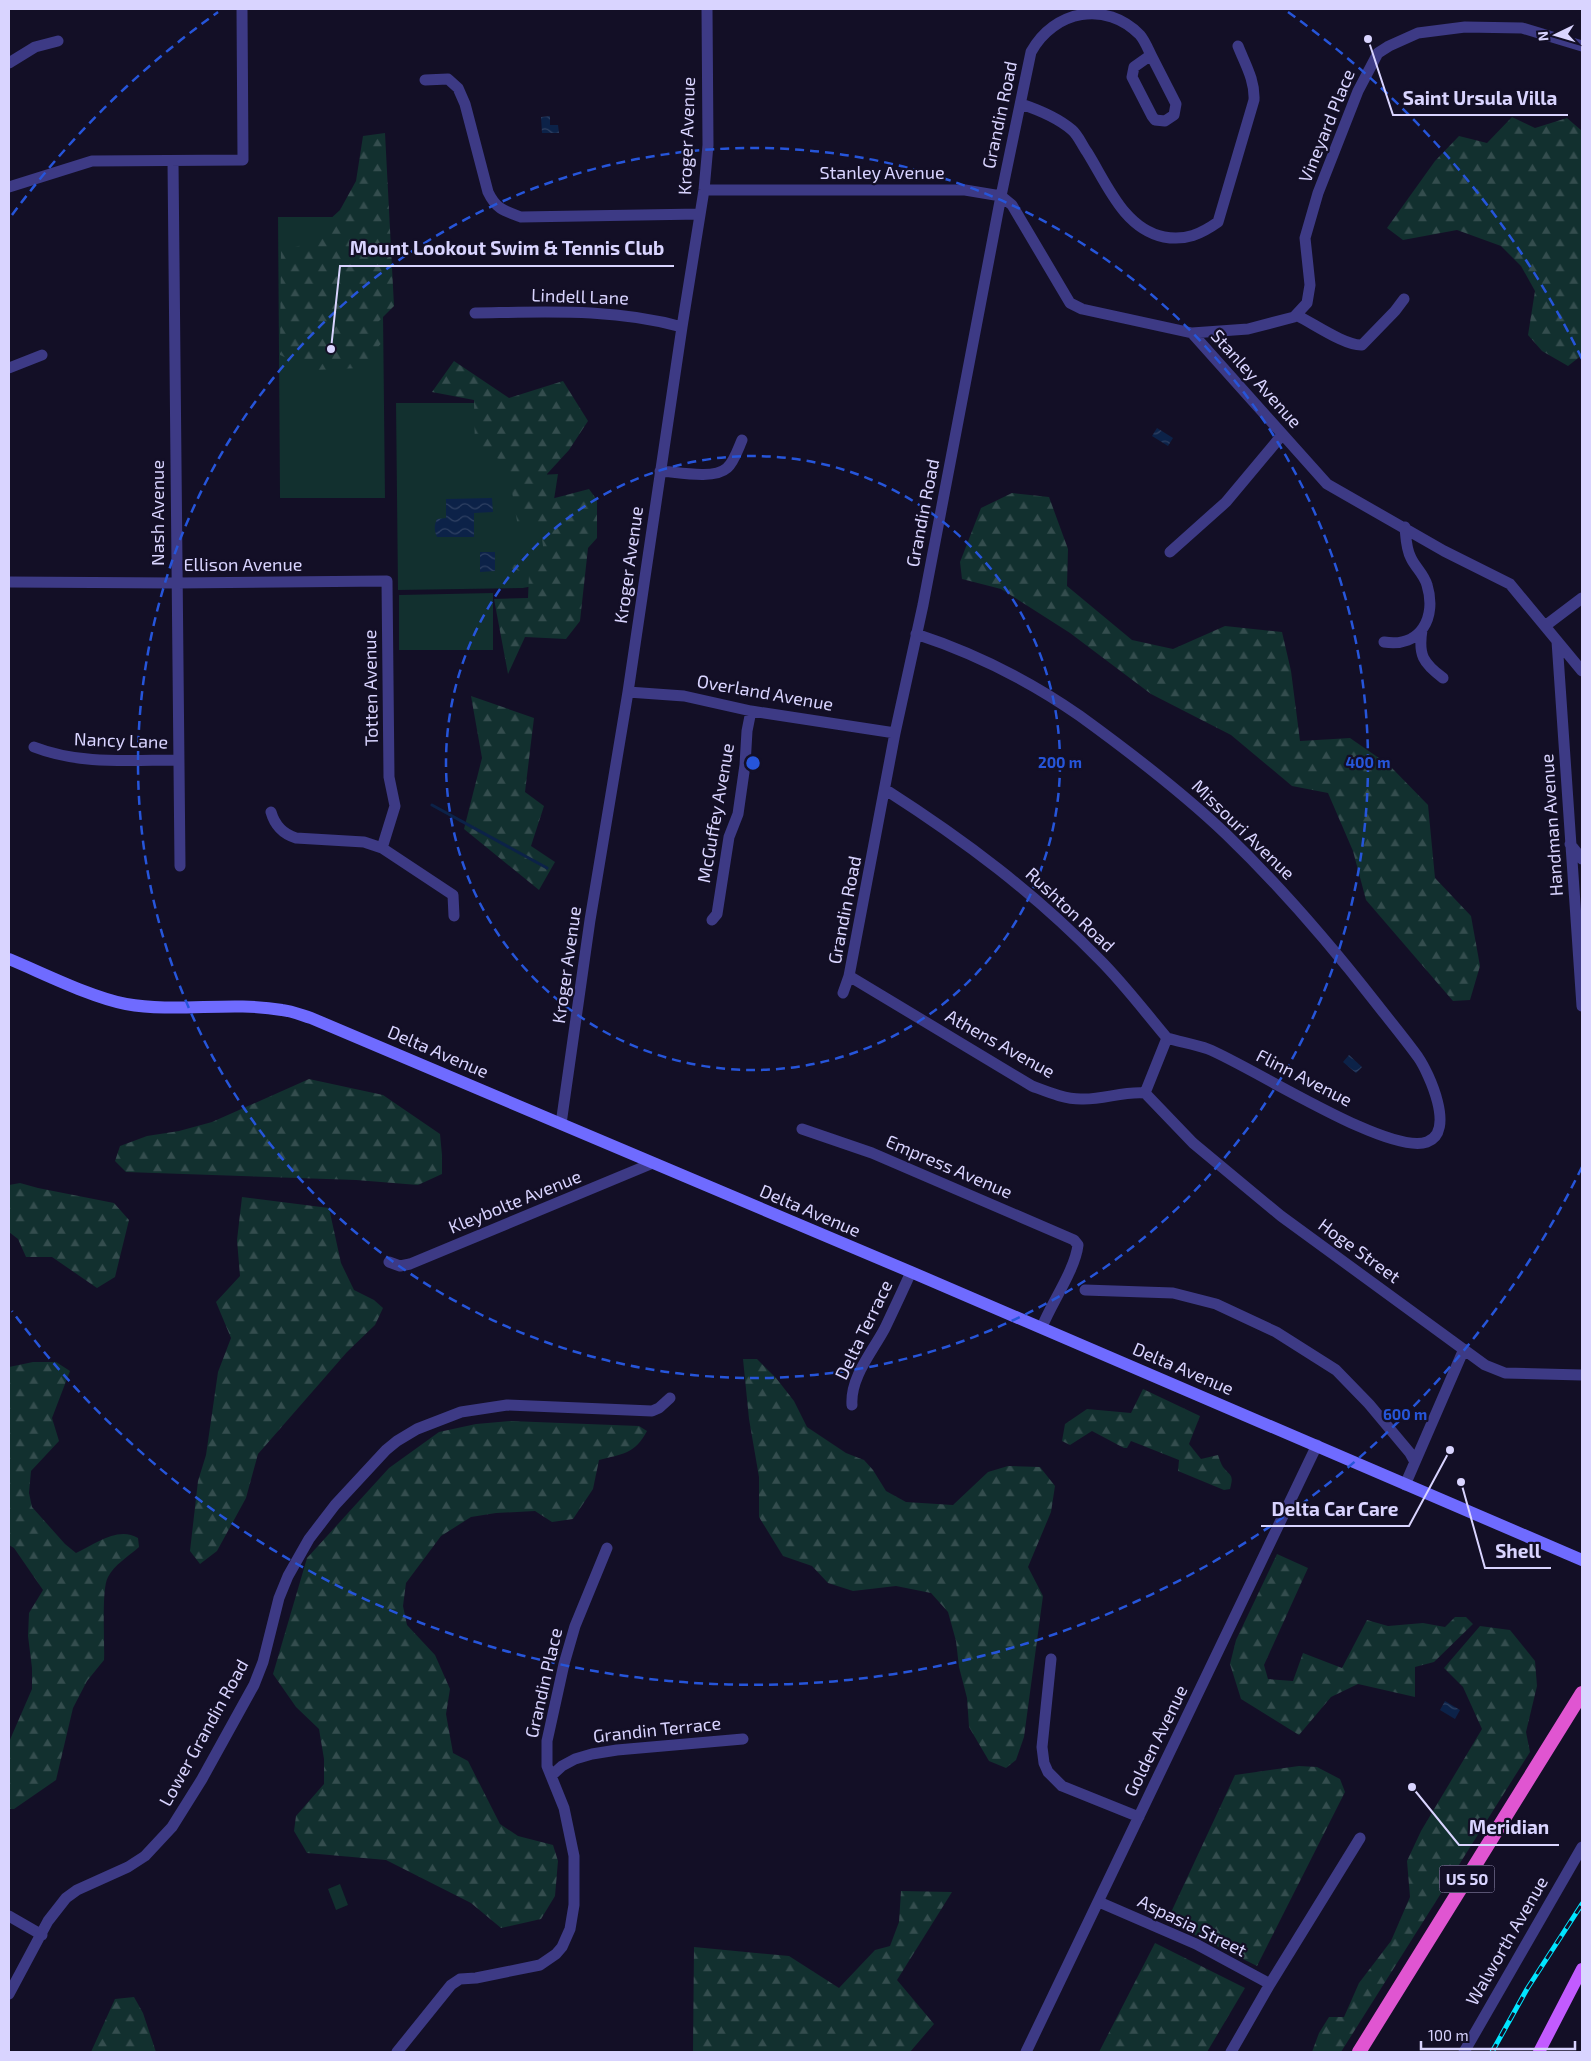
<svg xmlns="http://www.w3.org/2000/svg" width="1591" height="2061" viewBox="0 0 1591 2061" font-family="'Exo 2',sans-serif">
	<defs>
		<pattern id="forest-firs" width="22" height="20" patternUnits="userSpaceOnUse" patternTransform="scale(1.25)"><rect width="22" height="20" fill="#12302f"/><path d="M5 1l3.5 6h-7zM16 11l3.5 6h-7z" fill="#344d4e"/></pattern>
		<pattern id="water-waves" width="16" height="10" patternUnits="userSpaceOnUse" patternTransform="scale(1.25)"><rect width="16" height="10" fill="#0c2248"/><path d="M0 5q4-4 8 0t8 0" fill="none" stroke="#2f4163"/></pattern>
	</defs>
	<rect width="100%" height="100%" fill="#130f26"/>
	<path fill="#12302f" d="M 278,217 L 382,217 L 385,498 L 280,498 Z
		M 396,403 L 490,403 L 538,475 L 558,474 L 554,500 L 588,518 L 579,577 L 523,588 L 398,590 Z
		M 493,593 L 493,650 L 399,650 L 399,595 Z
		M 340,1884 L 348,1905 L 336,1910 L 328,1889 Z"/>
	<path fill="url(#forest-firs)" d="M 1512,117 L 1535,128 L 1567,118 L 1582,131 L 1582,355 L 1568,366 L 1542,351 L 1528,335 L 1535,291 L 1521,266 L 1501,246 L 1457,230 L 1403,240 L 1387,228 L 1435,161 L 1459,136 L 1487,143 Z
		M 385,133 L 394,306 L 378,322 L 383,341 L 361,368 L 313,370 L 280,355 L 281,251 L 302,245 L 340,210 L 356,181 L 363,136 Z
		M 454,361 L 509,398 L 563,381 L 588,421 L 569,450 L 547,474 L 551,499 L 589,489 L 597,500 L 597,538 L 588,548 L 580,621 L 566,639 L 525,637 L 508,674 L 494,599 L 528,598 L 529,574 L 504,566 L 545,560 L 540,525 L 518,527 L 507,462 L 475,450 L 474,400 L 432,392 Z
		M 1012,493 L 1049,497 L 1068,549 L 1067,586 L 1132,640 L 1173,649 L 1225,626 L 1282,632 L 1291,671 L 1300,741 L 1350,738 L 1389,765 L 1428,805 L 1435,878 L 1471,916 L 1480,966 L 1470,1000 L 1453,1001 L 1366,900 L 1353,851 L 1328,793 L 1292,786 L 1231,735 L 1151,694 L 1070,633 L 1001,589 L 962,579 L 960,562 L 981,508 Z
		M 471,696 L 534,718 L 525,792 L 544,806 L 531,846 L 555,862 L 539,890 L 464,829 L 482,758 Z
		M 309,1079 L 383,1095 L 440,1134 L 442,1155 L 442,1174 L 418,1185 L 356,1180 L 126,1172 L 115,1161 L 120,1146 L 147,1136 L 179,1131 L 212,1122 Z
		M 20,1183 L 38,1188 L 114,1203 L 129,1220 L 115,1277 L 97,1288 L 52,1257 L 26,1257 L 18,1239 L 9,1232 L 9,1185 Z
		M 242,1197 L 329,1208 L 341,1263 L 354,1290 L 374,1300 L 383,1308 L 375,1325 L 347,1352 L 258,1454 L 246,1498 L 217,1551 L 200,1564 L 190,1551 L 198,1481 L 206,1455 L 218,1372 L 231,1338 L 216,1302 L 240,1276 L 237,1240 Z
		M 743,1359 L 757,1359 L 776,1378 L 794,1401 L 807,1427 L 846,1453 L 864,1460 L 873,1470 L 886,1491 L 906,1502 L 953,1505 L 988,1472 L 1008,1466 L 1040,1467 L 1055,1486 L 1051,1512 L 1028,1567 L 1043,1596 L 1024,1737 L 1016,1760 L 1006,1768 L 989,1761 L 969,1727 L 967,1698 L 959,1667 L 956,1641 L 948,1612 L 931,1593 L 896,1586 L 853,1591 L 828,1583 L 812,1566 L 783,1556 L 759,1517 L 759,1477 L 749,1419 Z
		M 33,1362 L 56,1362 L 70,1371 L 52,1418 L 59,1441 L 31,1471 L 29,1493 L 32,1507 L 65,1544 L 76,1553 C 95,1544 118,1526 138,1538 L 139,1547 C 129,1556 114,1565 108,1577 C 101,1589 105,1643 104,1660 L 87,1681 L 73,1708 L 56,1780 L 14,1809 L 9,1809 L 9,1742 L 32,1689 L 32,1668 L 28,1636 L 29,1613 L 43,1590 L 14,1548 L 9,1545 L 9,1367 Z
		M 1143,1389 L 1200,1416 L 1189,1444 L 1201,1459 L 1218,1455 C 1219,1458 1221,1464 1223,1467 C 1231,1477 1234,1474 1230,1489 L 1224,1490 L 1178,1471 L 1179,1460 L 1131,1441 L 1127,1448 L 1124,1448 L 1092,1431 L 1070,1445 L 1062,1441 L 1065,1424 L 1087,1409 L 1131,1413 Z
		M 510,1421 L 639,1426 L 647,1431 C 635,1454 622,1454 599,1460 L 593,1489 L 573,1519 L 552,1522 L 535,1511 L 496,1513 L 471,1517 L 441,1536 L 406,1583 L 403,1606 L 407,1625 L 435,1655 L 450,1689 L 446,1714 L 453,1753 L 468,1761 L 500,1824 L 518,1836 L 553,1845 L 558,1861 L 555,1896 L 541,1919 L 501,1928 L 471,1903 L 386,1860 L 307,1853 L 294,1831 L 296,1816 L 324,1784 L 324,1759 L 319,1729 L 296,1707 L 273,1674 L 307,1558 L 389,1468 L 439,1432 L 476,1424 Z
		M 1277,1554 L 1308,1568 L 1264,1665 L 1268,1679 L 1293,1681 L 1303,1653 L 1342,1668 L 1367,1620 L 1388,1626 L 1423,1623 L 1445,1627 L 1455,1617 L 1466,1617 L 1473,1624 L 1434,1662 L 1415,1667 L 1415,1697 L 1358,1684 L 1331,1697 L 1299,1735 L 1241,1699 L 1230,1664 L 1236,1640 Z
		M 1480,1626 L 1510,1630 L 1535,1661 L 1537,1686 L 1526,1732 L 1530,1752 L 1341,2052 L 1312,2052 L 1319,2033 L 1329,2017 L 1344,2017 L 1359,1983 L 1391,1941 L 1410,1897 L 1407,1861 L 1421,1831 L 1482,1729 L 1463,1687 L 1444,1668 Z
		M 1299,1766 L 1317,1767 L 1340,1779 L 1345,1792 L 1257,1966 L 1167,1921 L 1235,1775 Z
		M 901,1891 L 952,1892 L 897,1980 L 934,2024 L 910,2052 L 693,2052 L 694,1947 L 789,1956 L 839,1988 L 875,1950 L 890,1946 L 899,1922 Z
		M 1155,1943 L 1245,1988 L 1207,2052 L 1099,2052 Z
		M 134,1997 L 143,2013 L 156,2052 L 91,2052 L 115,1999 Z"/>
	<path fill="url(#water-waves)" d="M 550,116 L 550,125 L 558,125 L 559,133 L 542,133 L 541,117 Z
		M 1157,428 L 1173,438 L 1168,446 L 1152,436 Z
		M 492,498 L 493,512 L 474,513 L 474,537 L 437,537 C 434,531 434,525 437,519 L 446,518 L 446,499 Z
		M 480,552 L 495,552 L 495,571 L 480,572 Z
		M 1349,1055 L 1362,1067 L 1356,1073 L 1343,1062 Z
		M 1445,1701 L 1460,1710 L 1455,1719 L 1440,1710 Z"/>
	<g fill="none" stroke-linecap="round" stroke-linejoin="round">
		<path stroke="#0c2248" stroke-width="3" d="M 432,805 L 547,868"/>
		<path stroke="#3d3a85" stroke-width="11" d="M 1151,55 L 1176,104 L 1174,115 L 1165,121 L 1155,120 L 1152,116 L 1132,77 L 1134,67 Z
			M 9,63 L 35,47 L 58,41
			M 425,80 L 448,79 L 458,88 L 465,104 L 488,192 C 496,209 504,211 521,217 L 700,214
			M 1021,104 C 1039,110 1057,117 1072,130 C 1078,135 1082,145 1087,152 C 1107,184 1124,229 1164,237 C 1186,241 1201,234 1218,222 L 1254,100 C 1255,80 1245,64 1238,46
			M 173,161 L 180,866
			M 9,187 L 92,161 L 243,160 L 242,9
			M 704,190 L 965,190 L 1001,196 L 1012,205 L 1070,303 L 1082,309 L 1192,333 L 1327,484 L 1444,551 L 1510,584 L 1582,671
			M 475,313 C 545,312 614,308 682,327
			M 1296,315 C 1313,323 1345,346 1362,345 L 1395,311 L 1404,299
			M 1192,333 L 1248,329 L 1294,317 L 1307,303 L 1310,285 L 1305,238 L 1318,193 L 1358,91 L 1378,53 L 1389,46 L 1418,33 L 1465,27 L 1522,28 L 1582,46
			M 9,368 L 42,355
			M 660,471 C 677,472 714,480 727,468 C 734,462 738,449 742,440
			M 1170,552 L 1226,502 L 1282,435
			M 9,582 L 176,583 L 387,581 L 389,777 L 395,806 L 382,848
			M 1545,626 L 1582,598
			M 1422,630 C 1418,655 1423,663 1443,678
			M 916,634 C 974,653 1030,681 1080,716 C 1131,753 1181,791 1227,835 C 1281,887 1330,944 1376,1003 C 1390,1021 1405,1039 1418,1057 C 1429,1073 1456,1132 1427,1142 C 1388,1156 1251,1066 1208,1049 C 1195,1044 1180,1042 1167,1038
			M 1557,641 L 1582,1006
			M 1384,642 C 1421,648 1437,617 1427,585 C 1424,574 1415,567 1411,558 C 1406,549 1406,538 1405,527
			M 628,692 L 684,696 L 751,711 L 895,733
			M 34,747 C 80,765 130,760 178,760
			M 886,790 C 964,840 1035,893 1100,960 C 1124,984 1145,1012 1167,1038 L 1145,1093
			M 271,812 C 275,826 283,834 296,838 L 364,842 L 382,848 L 453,895 L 454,916
			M 1570,844 L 1582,859
			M 712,920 L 717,914 L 729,837 L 738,814 L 745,765 L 747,731 L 751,711
			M 849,976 L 1032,1086 C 1048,1092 1064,1099 1081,1099 C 1103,1100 1123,1091 1145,1093
			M 843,993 L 849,976 L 895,733 L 923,605 L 1001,196 L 1031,52 C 1054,10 1106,0 1140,35 C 1145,41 1148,49 1151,55
			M 1145,1093 L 1193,1143 L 1281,1216 L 1485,1365 L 1505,1373 L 1582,1375
			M 561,1124 L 590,920 L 628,692 L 682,327 L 704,190 L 708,145 L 707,9
			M 802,1129 L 872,1153 L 1074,1240 L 1078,1245 C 1075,1270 1052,1302 1042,1327
			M 389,1262 L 400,1266 L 410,1264 L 653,1163
			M 1085,1290 L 1173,1293 L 1216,1304 L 1276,1332 L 1336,1370 L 1369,1404 L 1410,1453 L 1415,1462
			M 852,1405 C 850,1377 873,1351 885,1328 C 894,1309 903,1290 911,1272
			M 1405,1485 L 1464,1349
			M 1051,1659 L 1042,1747 L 1044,1763 L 1048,1772 L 1062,1786 L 1139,1817
			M 551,1776 L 562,1766 L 575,1759 L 592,1754 L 617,1750 L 743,1739
			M 1099,1902 L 1196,1944 L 1270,1984
			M 9,1916 L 42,1935
			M 9,1994 L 48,1921 L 66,1898 L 77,1890 L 128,1867 L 145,1856 L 172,1827 L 202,1779 L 254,1685 L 263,1662 L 279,1598 L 288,1576 L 309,1539 L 335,1505 L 386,1450 L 397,1441 L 417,1429 L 461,1412 L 507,1405 L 652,1411 L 659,1408 L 670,1398
			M 397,2052 L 451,1985 L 460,1979 L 476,1978 L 540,1965 L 556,1954 L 562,1947 L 570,1929 L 574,1905 L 574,1856 L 564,1808 L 547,1766 L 547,1741 L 564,1664 L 575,1626 L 607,1548
			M 1026,2052 L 1317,1445
			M 1231,2052 L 1270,1984 L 1360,1838
			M 1464,2052 L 1582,1847"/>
		<path stroke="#6f6bff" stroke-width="12" d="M 9,959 C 43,973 90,997 126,1004 C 177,1013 230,1001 282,1010 C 292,1011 301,1015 311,1018 L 911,1272 L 1582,1560"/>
		<path stroke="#c25bff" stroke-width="12" d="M 1539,2052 L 1582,1969"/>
		<path stroke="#e055d1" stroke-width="14" d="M 1359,2052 L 1582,1693"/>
		<g stroke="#00e5ff" stroke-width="5">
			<path id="rail" d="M 1492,2052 L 1527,1989 L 1582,1904"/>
		</g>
		<use href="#rail" stroke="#130f26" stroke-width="3" stroke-dasharray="9" stroke-linecap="butt"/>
	</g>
	<g fill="none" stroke="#2655da" stroke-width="2.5" stroke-dasharray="9 6">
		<circle cx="753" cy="763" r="307"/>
		<circle cx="753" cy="763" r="615"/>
		<path d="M1582 1167A922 922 0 0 1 12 1311M12 215A922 922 0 0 1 218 12M1288 12A922 922 0 0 1 1582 359"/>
	</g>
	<g text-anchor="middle" stroke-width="4.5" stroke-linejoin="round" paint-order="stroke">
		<rect fill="#130f26" stroke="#9e99be" stroke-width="1" x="1439.5" y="1865.5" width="55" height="27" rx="4"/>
		<g font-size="16" font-weight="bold" fill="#d9d4ff">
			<text x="1467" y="1885">US 50</text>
		</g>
		<g font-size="18" fill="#d9d4ff" stroke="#130f26">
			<text transform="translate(1000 115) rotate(-78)" y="6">Grandin Road</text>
			<text transform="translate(1327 126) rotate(-68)" y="6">Vineyard Place</text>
			<text transform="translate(687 136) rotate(-88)" y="6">Kroger Avenue</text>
			<text x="882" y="179">Stanley Avenue</text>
			<text transform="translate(580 297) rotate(2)" y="6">Lindell Lane</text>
			<text transform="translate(1256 379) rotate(48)" y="6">Stanley Avenue</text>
			<text transform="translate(158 513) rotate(-90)" y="6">Nash Avenue</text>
			<text transform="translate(923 513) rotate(-79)" y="6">Grandin Road</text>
			<text x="243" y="571">Ellison Avenue</text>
			<text transform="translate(629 565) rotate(-82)" y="6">Kroger Avenue</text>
			<text transform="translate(371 688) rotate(-91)" y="6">Totten Avenue</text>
			<text transform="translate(765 693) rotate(10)" y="6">Overland Avenue</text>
			<text transform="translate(121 741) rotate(2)" y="6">Nancy Lane</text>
			<text transform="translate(716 813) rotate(-80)" y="6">McGuffey Avenue</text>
			<text transform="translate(1552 825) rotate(-94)" y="6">Handman Avenue</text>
			<text transform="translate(1243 830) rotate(44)" y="6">Missouri Avenue</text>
			<text transform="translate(845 910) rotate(-79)" y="6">Grandin Road</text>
			<text transform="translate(1070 910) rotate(43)" y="6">Rushton Road</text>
			<text transform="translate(567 965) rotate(-82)" y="6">Kroger Avenue</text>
			<text transform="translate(1000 1044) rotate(29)" y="6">Athens Avenue</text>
			<text transform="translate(438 1052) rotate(23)" y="6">Delta Avenue</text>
			<text transform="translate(1304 1078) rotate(27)" y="6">Flinn Avenue</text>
			<text transform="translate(949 1167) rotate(23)" y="6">Empress Avenue</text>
			<text transform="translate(515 1202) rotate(-22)" y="6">Kleybolte Avenue</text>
			<text transform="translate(810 1211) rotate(23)" y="6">Delta Avenue</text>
			<text transform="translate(1359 1251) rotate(36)" y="6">Hoge Street</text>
			<text transform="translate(864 1330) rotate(-64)" y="6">Delta Terrace</text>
			<text transform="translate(1183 1369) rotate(23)" y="6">Delta Avenue</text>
			<text transform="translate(544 1683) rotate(-77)" y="6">Grandin Place</text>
			<text transform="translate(657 1730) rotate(-6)" y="6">Grandin Terrace</text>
			<text transform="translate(204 1733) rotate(-61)" y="6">Lower Grandin Road</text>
			<text transform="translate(1156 1741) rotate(-64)" y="6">Golden Avenue</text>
			<text transform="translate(1192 1926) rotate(26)" y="6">Aspasia Street</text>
			<text transform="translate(1507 1941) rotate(-60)" y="6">Walworth Avenue</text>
		</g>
	</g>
	<circle cx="753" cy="763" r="8" fill="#2655da" stroke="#130f26" stroke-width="2.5"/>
	<g font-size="15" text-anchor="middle" font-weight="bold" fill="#2655da" stroke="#130f26" stroke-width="4.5" stroke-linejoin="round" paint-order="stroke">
		<text x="1060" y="768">200 m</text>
		<text x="1368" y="768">400 m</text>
		<text x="1405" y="1420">600 m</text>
	</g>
	<path fill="none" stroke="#d9d4ff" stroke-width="2" d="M1368 39L1393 115H1568M331 349L340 266H674M1450 1450L1409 1526H1261M1461 1482L1485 1568H1551M1412 1787L1459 1845H1559"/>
	<g fill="#d9d4ff" stroke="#130f26" stroke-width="2">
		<circle cx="1368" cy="39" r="5"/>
		<circle cx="331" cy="349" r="5"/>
		<circle cx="1450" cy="1450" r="5"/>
		<circle cx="1461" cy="1482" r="5"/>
		<circle cx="1412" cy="1787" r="5"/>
	</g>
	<g font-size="19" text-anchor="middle" font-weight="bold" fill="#d9d4ff" stroke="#130f26" stroke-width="4.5" stroke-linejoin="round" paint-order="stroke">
		<text x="1480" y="105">Saint Ursula Villa</text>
		<text x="507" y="255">Mount Lookout Swim &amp; Tennis Club</text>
		<text x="1335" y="1516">Delta Car Care</text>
		<text x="1518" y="1558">Shell</text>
		<text x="1509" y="1834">Meridian</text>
	</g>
	<rect width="1591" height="2061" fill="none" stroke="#d9d4ff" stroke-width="20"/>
	<g transform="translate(1556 35) rotate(265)" stroke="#130f26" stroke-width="4" paint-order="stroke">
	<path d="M0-4L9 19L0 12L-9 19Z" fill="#d9d4ff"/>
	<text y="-8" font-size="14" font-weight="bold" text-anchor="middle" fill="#d9d4ff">N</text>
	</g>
	<path d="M1421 2041v8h154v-8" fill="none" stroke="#d9d4ff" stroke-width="2.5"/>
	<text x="1428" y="2041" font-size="15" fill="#d9d4ff" stroke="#130f26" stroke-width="4" paint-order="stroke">100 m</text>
</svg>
